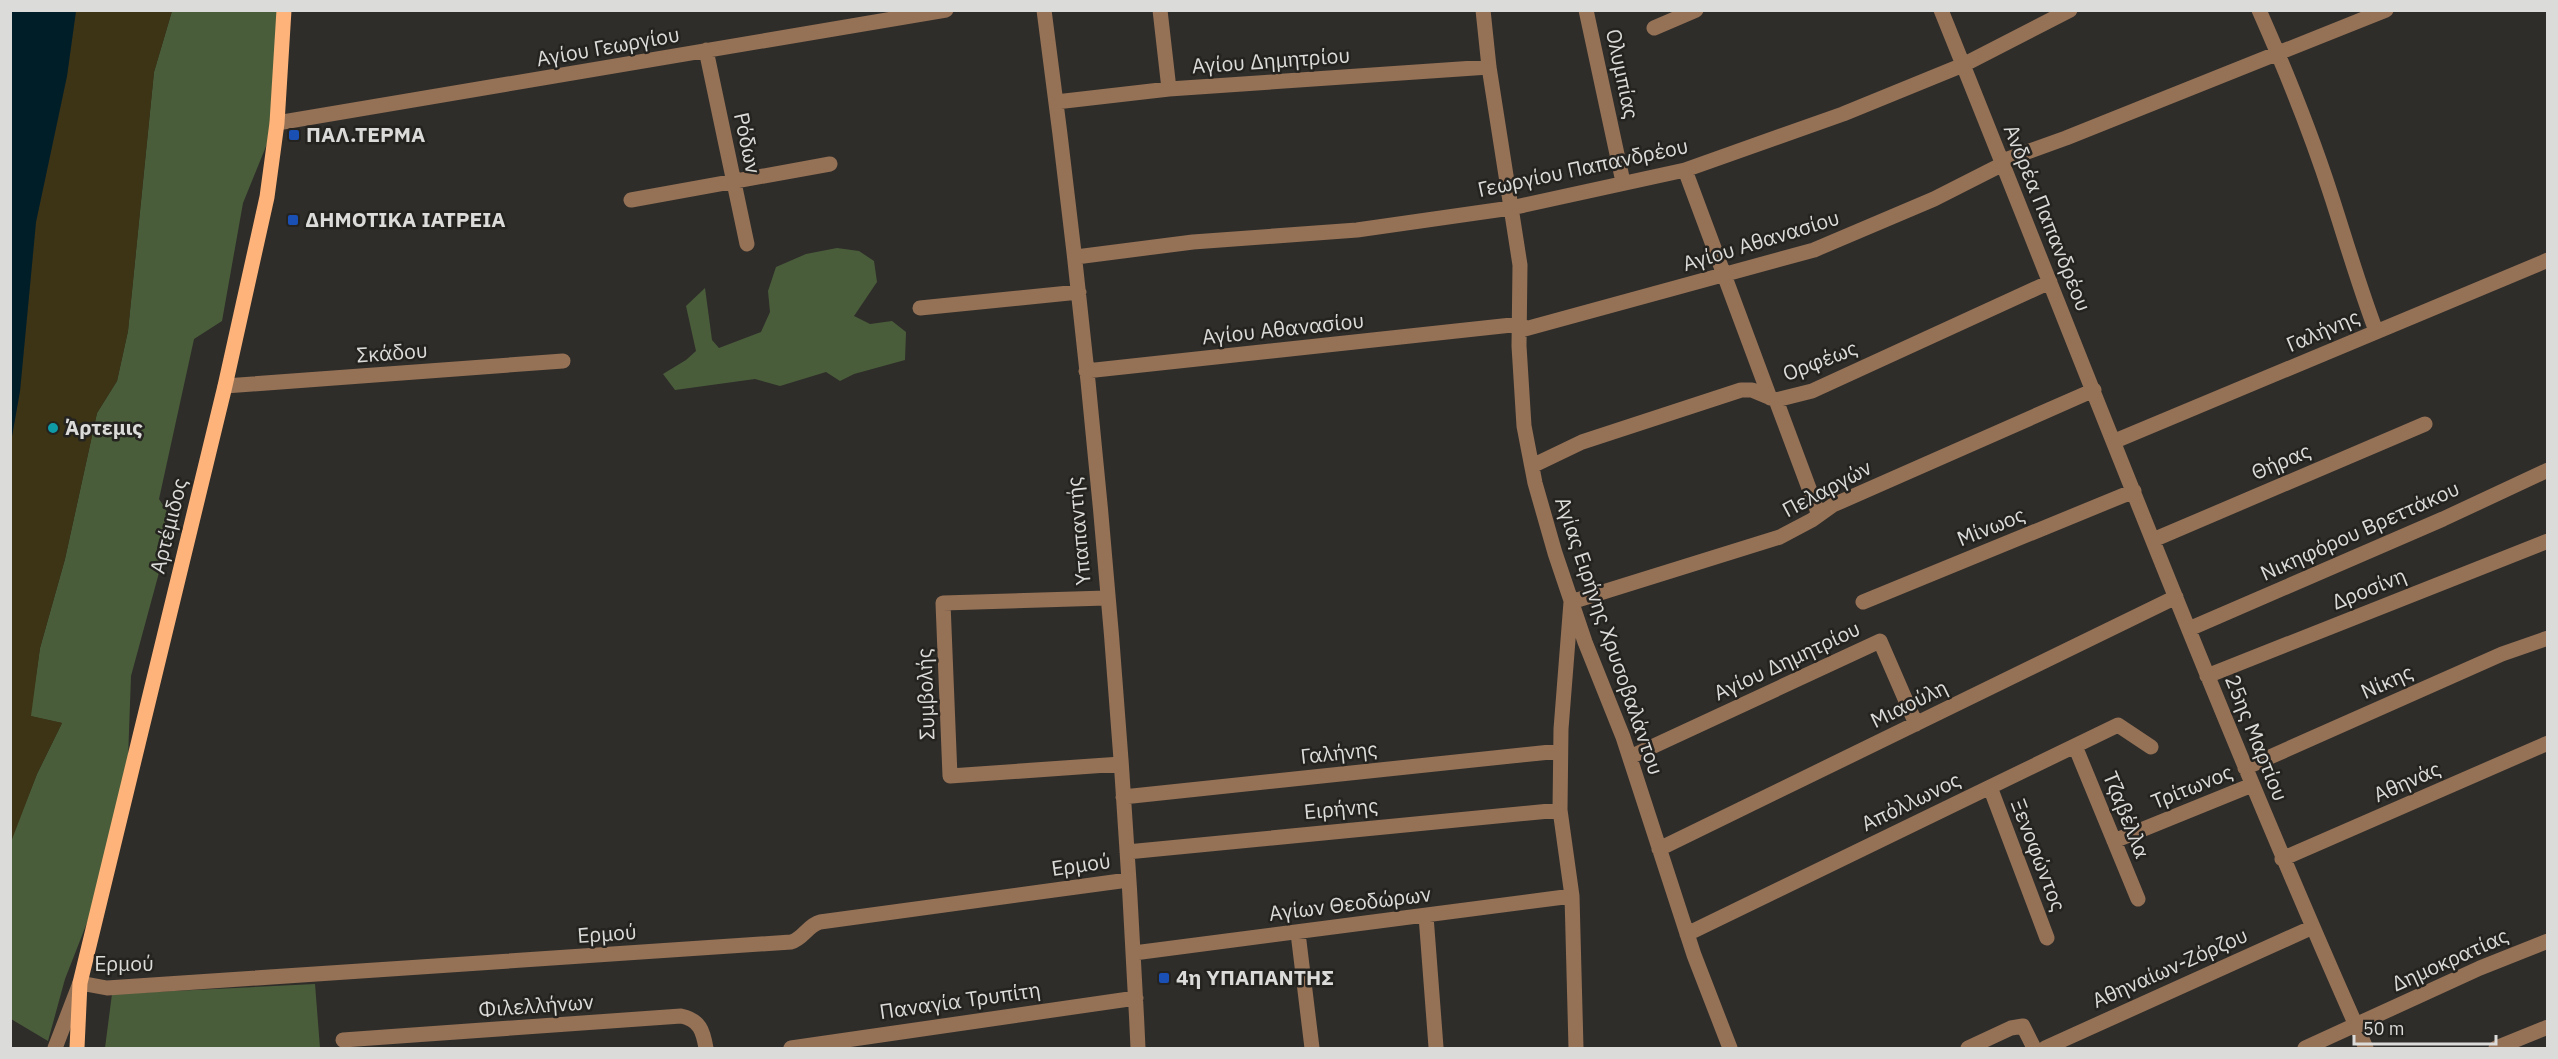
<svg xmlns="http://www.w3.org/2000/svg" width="2558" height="1059" viewBox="0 0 2558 1059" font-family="'IBM Plex Sans',sans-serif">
	<rect width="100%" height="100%" fill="#2e2d2a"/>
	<path fill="#4a5d3a" d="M 172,11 L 279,11 L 271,134 L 243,203 L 222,321 L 194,339 L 159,499 L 173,521 L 131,676 L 128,759 L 90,915 L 65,979 L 48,1041 L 11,1019 L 10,842 L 37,774 L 62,723 L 30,716 L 40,648 L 65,559 L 97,413 L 117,381 L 128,331 L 154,72 Z
		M 837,248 L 859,251 L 874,261 L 877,282 L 854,316 L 870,324 L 892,321 L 906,332 L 905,360 L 854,374 L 840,381 L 826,372 L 780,386 L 755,379 L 675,390 L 663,374 L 686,360 L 696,351 L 686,306 L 705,288 L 712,340 L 719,348 L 761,332 L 770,312 L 768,291 L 776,267 L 806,254 Z
		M 315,984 L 320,1048 L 105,1048 L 112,994 Z"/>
	<path fill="#3c3414" d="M 76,11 L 172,11 L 154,72 L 128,331 L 117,381 L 97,413 L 65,559 L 40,648 L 31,716 L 62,723 L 37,774 L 11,842 L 11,442 L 20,391 L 36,222 L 67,76 Z"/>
	<path fill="#001e28" d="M 11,10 L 76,11 L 67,76 L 36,222 L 20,391 L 11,442 Z"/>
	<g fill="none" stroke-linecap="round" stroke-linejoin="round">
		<path stroke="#957156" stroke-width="15" d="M 1044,10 C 1090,354 1122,703 1138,1048
			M 1160,10 L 1169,89
			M 1483,10 L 1489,67 L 1520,265 L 1519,346 L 1524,426 L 1535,483 L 1555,553 L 1585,642 L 1623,737 L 1694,955 L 1730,1048
			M 1586,10 L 1623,182
			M 1941,10 C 2081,357 2214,707 2366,1048
			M 2259,10 C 2286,71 2311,133 2331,195 C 2346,241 2359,286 2376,331
			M 1654,28 L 1696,10
			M 706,50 L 747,244
			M 1056,102 L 1169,89 L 1489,67
			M 277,123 L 946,10
			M 2002,161 L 2066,138 L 2386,10
			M 1685,170 L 1770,398
			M 631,200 L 830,164
			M 1076,257 L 1193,242 L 1357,230 L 1511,208 L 1685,170 L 1843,114 L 1963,65 L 2070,10
			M 920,308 L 1079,292
			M 1521,330 L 1814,250 L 1934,199 L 2003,164
			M 1086,371 L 1521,324
			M 225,386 L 563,361
			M 1776,400 L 1819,515
			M 2115,441 L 2548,260
			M 1532,466 L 1582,442 L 1741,390 L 1752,390 L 1776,400 L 1812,391 L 2050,282
			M 2153,540 L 2425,424
			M 1106,598 L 943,603 L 950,776 L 1121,764
			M 1863,602 L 2134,491
			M 2189,629 L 2443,519 L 2548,470
			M 2207,676 L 2548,541
			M 2075,746 L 2138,899
			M 1630,757 L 1880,641 L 1916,724
			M 2245,768 L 2502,654 L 2548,638
			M 1990,787 L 2047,938
			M 1123,797 L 1560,751
			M 2114,841 L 2252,785
			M 1659,849 L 2176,597
			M 1127,852 L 1560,810
			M 2282,859 L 2548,743
			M 1426,916 L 1436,1047
			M 1298,933 L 1312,1048
			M 1687,934 L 2118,725 L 2151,747
			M 1134,953 L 1572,896
			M 343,1040 L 681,1016 C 700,1020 703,1031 706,1048
			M 55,1048 L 80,983 L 107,988 L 791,942 C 803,939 808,925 820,922 L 1128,880
			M 791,1048 L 1136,998
			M 1576,1048 L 1572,896 L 1560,810 L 1561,729 L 1571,602 L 1780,537 L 1812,520 L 1833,505 L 2094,390
			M 1968,1048 L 2011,1028 L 2023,1026 L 2034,1048
			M 2045,1048 L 2313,927
			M 2305,1048 L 2480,968 L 2548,941
			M 2496,1048 L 2548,1027"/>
		<path stroke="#feb37a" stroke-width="15" d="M 77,1048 L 80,983 L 225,386 L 267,197 L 277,123 L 284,10"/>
	</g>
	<g fill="#1a4fb4" stroke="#242320" stroke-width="2">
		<rect x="288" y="129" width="12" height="12" rx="3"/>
		<rect x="287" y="214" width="12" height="12" rx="3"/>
		<rect x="1158" y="972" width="12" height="12" rx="3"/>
	</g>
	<circle fill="#0f9aa8" stroke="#242320" stroke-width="2" cx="53" cy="428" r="6"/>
	<g text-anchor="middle" stroke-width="5" stroke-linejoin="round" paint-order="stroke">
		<g font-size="21" fill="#dbdbd9" stroke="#242320">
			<text transform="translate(608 47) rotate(-10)" y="7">Αγίου Γεωργίου</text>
			<text transform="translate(1271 61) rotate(-4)" y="7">Αγίου Δημητρίου</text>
			<text transform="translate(1622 74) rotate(78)" y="7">Ολυμπίας</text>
			<text transform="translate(747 143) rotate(78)" y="7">Ρόδων</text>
			<text transform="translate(1583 168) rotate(-12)" y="7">Γεωργίου Παπανδρέου</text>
			<text transform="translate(2047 218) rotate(68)" y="7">Ανδρέα Παπανδρέου</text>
			<text transform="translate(1761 241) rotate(-17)" y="7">Αγίου Αθανασίου</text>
			<text transform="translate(1283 329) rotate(-6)" y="7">Αγίου Αθανασίου</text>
			<text transform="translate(2323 331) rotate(-23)" y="7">Γαλήνης</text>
			<text transform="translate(392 353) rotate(-4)" y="7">Σκάδου</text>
			<text transform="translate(1820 361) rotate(-21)" y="7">Ορφέως</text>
			<text transform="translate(2281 462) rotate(-23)" y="7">Θήρας</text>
			<text transform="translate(1827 489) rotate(-28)" y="7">Πελαργών</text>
			<text transform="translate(169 526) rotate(-76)" y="7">Αρτέμιδος</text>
			<text transform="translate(1991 527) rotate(-22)" y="7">Μίνωος</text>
			<text transform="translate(1079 531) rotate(-95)" y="7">Υπαπαντής</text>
			<text transform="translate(2360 531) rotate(-24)" y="7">Νικηφόρου Βρεττάκου</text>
			<text transform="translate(2369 589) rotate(-22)" y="7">Δροσίνη</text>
			<text transform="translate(1609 636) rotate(71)" y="7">Αγίας Ειρήνης Χρυσοβαλάντου</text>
			<text transform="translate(1787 661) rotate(-25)" y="7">Αγίου Δημητρίου</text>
			<text transform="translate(2387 682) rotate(-24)" y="7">Νίκης</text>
			<text transform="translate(926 694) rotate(-92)" y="7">Συμβολής</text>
			<text transform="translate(1909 704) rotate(-26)" y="7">Μιαούλη</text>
			<text transform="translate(2256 738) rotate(68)" y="7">25ης Μαρτίου</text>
			<text transform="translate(1339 753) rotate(-6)" y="7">Γαλήνης</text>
			<text transform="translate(2407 782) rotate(-24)" y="7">Αθηνάς</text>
			<text transform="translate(2192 787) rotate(-22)" y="7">Τρίτωνος</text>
			<text transform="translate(1911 802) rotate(-26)" y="7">Απόλλωνος</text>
			<text transform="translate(1341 809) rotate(-5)" y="7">Ειρήνης</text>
			<text transform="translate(2126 815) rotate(68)" y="7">Τζαβέλλα</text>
			<text transform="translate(2038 855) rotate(69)" y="7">Ξενοφώντος</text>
			<text transform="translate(1081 865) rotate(-8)" y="7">Ερμού</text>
			<text transform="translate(1350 904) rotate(-7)" y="7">Αγίων Θεοδώρων</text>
			<text transform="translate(607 934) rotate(-4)" y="7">Ερμού</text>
			<text transform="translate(2450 960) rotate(-24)" y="7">Δημοκρατίας</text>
			<text x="124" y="971">Ερμού</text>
			<text transform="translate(2170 968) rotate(-24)" y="7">Αθηναίων-Ζόρζου</text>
			<text transform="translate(960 1001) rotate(-8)" y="7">Παναγία Τρυπίτη</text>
			<text transform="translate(536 1006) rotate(-4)" y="7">Φιλελλήνων</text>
		</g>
		<g font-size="21" font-weight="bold" fill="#dbdbd9" stroke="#242320" text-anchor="start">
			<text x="306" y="142">ΠΑΛ.ΤΕΡΜΑ</text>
			<text x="305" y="227">ΔΗΜΟΤΙΚΑ ΙΑΤΡΕΙΑ</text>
			<text x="65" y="435">Άρτεμις</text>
			<text x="1176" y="985">4η ΥΠΑΠΑΝΤΗΣ</text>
		</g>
	</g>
	<rect width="2558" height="1059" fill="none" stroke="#dbdbd9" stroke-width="24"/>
	<path d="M2354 1035v9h142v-9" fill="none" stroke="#dbdbd9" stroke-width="3"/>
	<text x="2363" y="1035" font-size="18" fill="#dbdbd9" stroke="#242320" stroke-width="4.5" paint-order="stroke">50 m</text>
</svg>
